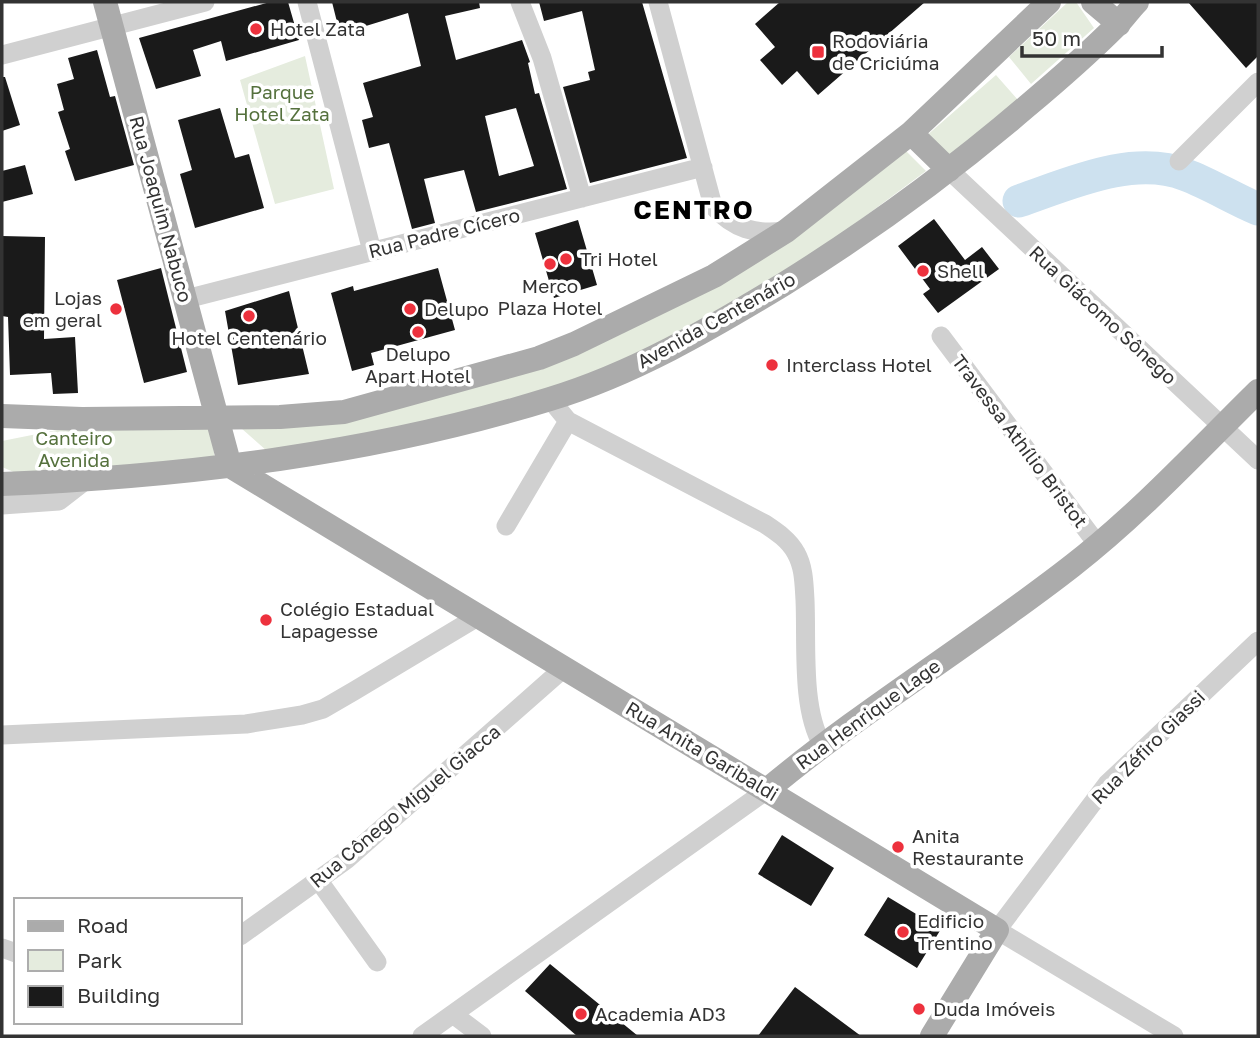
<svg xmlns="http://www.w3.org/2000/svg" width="1260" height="1038" viewBox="0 0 1260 1038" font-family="'Golos Text',sans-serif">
	<rect width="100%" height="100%" fill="#fff"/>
	<path fill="#e5ecde" d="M 1068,2 L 1076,2 L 1094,28 L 1031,84 L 1009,57 Z
		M 305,56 L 334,189 L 275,204 L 240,80 Z
		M 996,75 L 1018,100 L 951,160 L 925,137 Z
		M 905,150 L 926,171 L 805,261 L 716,316 L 599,372 L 415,429 L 267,451 L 241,428 L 592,348 Z
		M 210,424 L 215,460 L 23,476 L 2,467 L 2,441 L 72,427 Z"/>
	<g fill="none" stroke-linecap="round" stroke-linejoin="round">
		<path stroke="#cde1ef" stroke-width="33" d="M 1019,201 C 1069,184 1133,154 1186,175 C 1210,184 1234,199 1258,209"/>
	</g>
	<path fill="#1a1a1a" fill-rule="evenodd" d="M 270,2 L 288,2 L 299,40 L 226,61 L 221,41 L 193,50 L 201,76 L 156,89 L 139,38 Z
		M 332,2 L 479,2 L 480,8 L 445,16 L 456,60 L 522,40 L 530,62 L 528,63 L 535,94 L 539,93 L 567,189 L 476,212 L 464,170 L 424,179 L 435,223 L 412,229 L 389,143 L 369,148 L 362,120 L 373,117 L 363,83 L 421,66 L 408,13 L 340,34 ZM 516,108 L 534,166 L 499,176 L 485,116 Z
		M 539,2 L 642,2 L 687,158 L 590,183 L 563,87 L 590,80 L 588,72 L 595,70 L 582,11 L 544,21 Z
		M 780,2 L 925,2 L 818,95 L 797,71 L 782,85 L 760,60 L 775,47 L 755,24 Z
		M 1188,2 L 1258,2 L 1258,56 L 1246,68 Z
		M 97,50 L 110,97 L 115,96 L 134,165 L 75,181 L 65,151 L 70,149 L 58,112 L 64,110 L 57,84 L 74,79 L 68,58 Z
		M 2,77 L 5,77 L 20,125 L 2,131 Z
		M 220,108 L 235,158 L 249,154 L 264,208 L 195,228 L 180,174 L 192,170 L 178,120 Z
		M 25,165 L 33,194 L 2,202 L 2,171 Z
		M 934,219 L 965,260 L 982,247 L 999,269 L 938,313 L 923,294 L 930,289 L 898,246 Z
		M 578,220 L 597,285 L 554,298 L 535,233 Z
		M 2,236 L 45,237 L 44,339 L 75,337 L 78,393 L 53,394 L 51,373 L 10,375 L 8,317 L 2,316 Z
		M 161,268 L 187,372 L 144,383 L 117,280 Z
		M 438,268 L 455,330 L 371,353 L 374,365 L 352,371 L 331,293 L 353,286 L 354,291 Z
		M 289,291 L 309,374 L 238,385 L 225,311 Z
		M 782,835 L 834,868 L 811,906 L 758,874 Z
		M 888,897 L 941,929 L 917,968 L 864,935 Z
		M 550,964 L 638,1036 L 577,1036 L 525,991 Z
		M 795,987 L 861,1036 L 758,1036 Z"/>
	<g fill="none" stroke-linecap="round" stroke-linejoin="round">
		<path stroke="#d0d0d0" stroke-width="19" d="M 307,2 L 372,251
			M 520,2 L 542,58 L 582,198
			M 658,2 L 713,206 C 734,229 755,235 785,231
			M 2,55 L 205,2
			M 1179,161 L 1258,82
			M 949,170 L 1258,460
			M 186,299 L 703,167
			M 941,336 L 1098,545
			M 550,399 L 568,421 L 765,524 C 777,532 789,540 796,553 C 804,567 804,584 805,600 C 807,643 801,708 822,744
			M 2,505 L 59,501 L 90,477
			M 506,526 L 568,421
			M 2,735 L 246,724 L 302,715 L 323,709 L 354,691 L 479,616
			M 319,881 L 377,962
			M 240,936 L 346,860 L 564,668
			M 2,948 L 16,953
			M 454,1015 L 482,1036
			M 422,1036 L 767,790
			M 1174,1036 L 997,930 L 1107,784 L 1258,641"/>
		<path stroke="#ababab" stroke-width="24" d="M 105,2 L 230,466 L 997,930 L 932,1036
			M 1093,2 L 1119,24
			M 911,133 L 949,170
			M 2,416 L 82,419 L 280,417 L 344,412 L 539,358 L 574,344 L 714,276 L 786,231 L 911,133 L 1049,2
			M 2,484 C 186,476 373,454 550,399 C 633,374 710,329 784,284 C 869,231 950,172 1026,107 C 1057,81 1088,54 1116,26 C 1124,18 1130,9 1137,2
			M 767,790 C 864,709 972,644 1072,566 C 1139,514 1198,450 1258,391"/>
	</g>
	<g fill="#ed313d" stroke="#fff" stroke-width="2.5">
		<circle cx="256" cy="29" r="7"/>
		<rect x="811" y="45" width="14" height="14" rx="3.5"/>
		<circle cx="566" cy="259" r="7"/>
		<circle cx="550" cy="264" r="7"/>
		<circle cx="923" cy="271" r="7"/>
		<circle cx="116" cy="309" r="7"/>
		<circle cx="410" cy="309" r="7"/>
		<circle cx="249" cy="316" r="7"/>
		<circle cx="418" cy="332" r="7"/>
		<circle cx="772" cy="365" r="7"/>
		<circle cx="266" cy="620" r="7"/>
		<circle cx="898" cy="847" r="7"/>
		<circle cx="903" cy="932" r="7"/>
		<circle cx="919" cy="1009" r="7"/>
		<circle cx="581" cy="1014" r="7"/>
	</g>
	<g text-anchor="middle" stroke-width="7" stroke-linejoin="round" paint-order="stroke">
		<g font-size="19" fill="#333" stroke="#fff" text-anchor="start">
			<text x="270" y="36">Hotel Zata</text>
			<text x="832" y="48">Rodoviária<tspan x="832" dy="22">de Criciúma</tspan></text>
			<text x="580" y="266">Tri Hotel</text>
			<text x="937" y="278">Shell</text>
			<text x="550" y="293" text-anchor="middle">Merco<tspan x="550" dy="22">Plaza Hotel</tspan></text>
			<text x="102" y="305" text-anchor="end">Lojas<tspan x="102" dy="22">em geral</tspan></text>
			<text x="424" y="316">Delupo</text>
			<text x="249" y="345" text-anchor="middle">Hotel Centenário</text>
			<text x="418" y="361" text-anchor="middle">Delupo<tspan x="418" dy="22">Apart Hotel</tspan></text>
			<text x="786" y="372">Interclass Hotel</text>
			<text x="280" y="616">Colégio Estadual<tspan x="280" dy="22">Lapagesse</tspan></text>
			<text x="912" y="843">Anita<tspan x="912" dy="22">Restaurante</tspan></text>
			<text x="917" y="928">Edificio<tspan x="917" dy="22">Trentino</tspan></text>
			<text x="933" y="1016">Duda Imóveis</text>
			<text x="595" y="1021">Academia AD3</text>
		</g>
		<g font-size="19" fill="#55713d" stroke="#fff">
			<text x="282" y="99">Parque<tspan x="282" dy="22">Hotel Zata</tspan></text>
			<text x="74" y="445">Canteiro<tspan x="74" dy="22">Avenida</tspan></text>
		</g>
		<g font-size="19" fill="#333" stroke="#fff">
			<text transform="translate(161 209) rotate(75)" y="7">Rua Joaquim Nabuco</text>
			<text transform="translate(444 233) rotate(-14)" y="7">Rua Padre Cícero</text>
			<text transform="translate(1103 315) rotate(43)" y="7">Rua Giácomo Sônego</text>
			<text transform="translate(716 320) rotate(-29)" y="7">Avenida Centenário</text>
			<text transform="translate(1020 441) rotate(53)" y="7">Travessa Athílio Bristot</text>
			<text transform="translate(868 714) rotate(-36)" y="7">Rua Henrique Lage</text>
			<text transform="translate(1148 747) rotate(-45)" y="7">Rua Zéfiro Giassi</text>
			<text transform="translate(702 751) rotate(31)" y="7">Rua Anita Garibaldi</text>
			<text transform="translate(405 806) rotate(-40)" y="7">Rua Cônego Miguel Giacca</text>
		</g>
		<g font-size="26" font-weight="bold" letter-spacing="2" fill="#000" stroke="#fff">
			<text x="694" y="219">CENTRO</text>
		</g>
	</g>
	<rect width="1260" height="1038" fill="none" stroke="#333333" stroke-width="7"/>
	<rect x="14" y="898" width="228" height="126" fill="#ffffff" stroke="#adadad" stroke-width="2"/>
	<rect x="28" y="921" width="35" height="10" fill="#ababab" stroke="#adadad" stroke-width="2"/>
	<text x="77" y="933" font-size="21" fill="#333333">Road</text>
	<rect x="28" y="950" width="35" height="21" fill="#e5ecde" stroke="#adadad" stroke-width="2"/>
	<text x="77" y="968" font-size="21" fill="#333333">Park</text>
	<rect x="28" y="986" width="35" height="21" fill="#1a1a1a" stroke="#adadad" stroke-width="2"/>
	<text x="77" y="1003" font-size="21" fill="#333333">Building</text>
	<path d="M1022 46v10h140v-10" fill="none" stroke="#333333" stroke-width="3.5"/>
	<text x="1032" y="46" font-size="21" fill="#333333" stroke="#ffffff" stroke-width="5" paint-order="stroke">50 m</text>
</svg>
